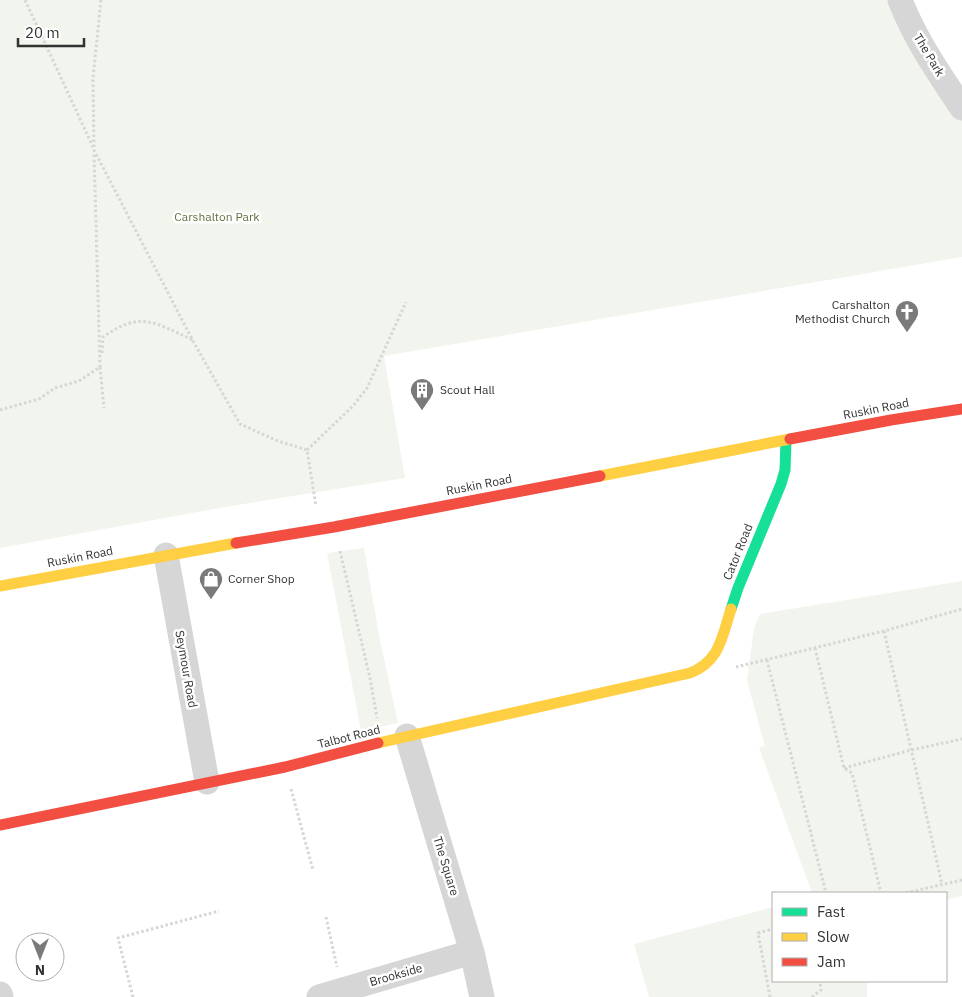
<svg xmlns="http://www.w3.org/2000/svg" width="962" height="997" viewBox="0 0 962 997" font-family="'IBM Plex Sans',sans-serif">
	<rect width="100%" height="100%" fill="#fff"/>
	<path fill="#f2f5ed" d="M 0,0 L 894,0 L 962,114 L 962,257 L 384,356 L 405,478 L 225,507 L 0,548 Z
		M 364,548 L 379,635 L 398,723 L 361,731 L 327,553 Z
		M 962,581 L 962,896 L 946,900 L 946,893 L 812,893 L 759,748 L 765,746 L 747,681 L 754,628 L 760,614 Z
		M 773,907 L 773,981 L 867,981 L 867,997 L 649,997 L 634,944 Z"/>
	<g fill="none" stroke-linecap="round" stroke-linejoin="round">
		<path stroke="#d6d6d6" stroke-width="3" stroke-dasharray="2.5 2.5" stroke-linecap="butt" d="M 25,0 L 93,147
			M 101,0 L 93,78 L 94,150 L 193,341 L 240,424 L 278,441 L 307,450 L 316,506
			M 102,353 L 103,337 C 141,310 155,323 193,340
			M 100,367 L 104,408
			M 0,410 L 39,399 L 55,388 L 79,381 L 100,367 L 94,153
			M 307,450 L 353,406 L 367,388 L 406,302
			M 340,551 L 370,678 L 377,718
			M 884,631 L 942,884
			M 815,648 L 844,768 L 852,773 L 881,893
			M 767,660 L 826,893
			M 736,667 L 884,631 L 962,609
			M 844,768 L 911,750 L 962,739
			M 291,789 L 313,870
			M 906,893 L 962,880
			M 326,917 L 337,967
			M 133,997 L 118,938 L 219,911
			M 770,997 L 758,933 L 773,929
			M 812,997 L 821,990 L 820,981"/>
		<path stroke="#d6d6d6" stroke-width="25" d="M 900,0 C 915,39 939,74 962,108
			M 166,555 L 207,782
			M 407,736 L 472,952 L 482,997
			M 0,994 L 1,997
			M 319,997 L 472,952"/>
		<path stroke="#16e098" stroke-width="11" d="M 731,609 L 738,588 L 781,484 L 785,470 L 786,441"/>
		<path stroke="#ffcf43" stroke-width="11" d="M 600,476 L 790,439
			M 0,586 L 236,543
			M 378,743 L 690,673 C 720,661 722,637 731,609"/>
		<path stroke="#f24e42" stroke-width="11" d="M 790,439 L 891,420 L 962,409
			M 236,543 L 334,527 L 600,476
			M 0,825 L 285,767 L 378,743"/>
	</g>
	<defs>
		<g id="church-pin" transform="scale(1.25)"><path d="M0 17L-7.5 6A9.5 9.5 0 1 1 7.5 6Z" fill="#7a7a7a" stroke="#fff"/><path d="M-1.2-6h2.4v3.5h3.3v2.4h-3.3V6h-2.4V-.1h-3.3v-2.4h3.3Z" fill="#fff"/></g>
		<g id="building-pin" transform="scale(1.25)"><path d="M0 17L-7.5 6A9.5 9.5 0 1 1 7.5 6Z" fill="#7a7a7a" stroke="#fff"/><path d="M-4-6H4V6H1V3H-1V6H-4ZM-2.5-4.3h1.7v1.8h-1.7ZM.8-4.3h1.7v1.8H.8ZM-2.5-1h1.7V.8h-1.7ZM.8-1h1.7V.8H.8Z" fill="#fff"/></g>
		<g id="shop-pin" transform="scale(1.25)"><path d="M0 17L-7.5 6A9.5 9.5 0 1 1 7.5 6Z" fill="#7a7a7a" stroke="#fff"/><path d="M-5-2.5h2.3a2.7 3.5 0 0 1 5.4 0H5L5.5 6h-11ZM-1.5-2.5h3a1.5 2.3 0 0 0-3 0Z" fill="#fff"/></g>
	</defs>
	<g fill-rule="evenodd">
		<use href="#church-pin" x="907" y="312"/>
		<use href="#building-pin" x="422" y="390"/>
		<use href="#shop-pin" x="211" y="579"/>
	</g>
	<g text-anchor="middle" stroke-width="5" stroke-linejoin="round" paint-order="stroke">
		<g font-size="12" fill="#323232" stroke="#fff">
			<text transform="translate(929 55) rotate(59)" y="4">The Park</text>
			<text transform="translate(876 409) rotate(-11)" y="4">Ruskin Road</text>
			<text transform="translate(479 485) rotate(-11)" y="4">Ruskin Road</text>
			<text transform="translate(738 552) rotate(-68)" y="4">Cator Road</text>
			<text transform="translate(80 557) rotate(-11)" y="4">Ruskin Road</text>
			<text transform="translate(186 669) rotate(80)" y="4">Seymour Road</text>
			<text transform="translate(349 737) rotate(-14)" y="4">Talbot Road</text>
			<text transform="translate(446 866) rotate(73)" y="4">The Square</text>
			<text transform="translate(396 975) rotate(-16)" y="4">Brookside</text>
		</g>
		<g font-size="12" fill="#5e713d" stroke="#fff">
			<text x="217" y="221">Carshalton Park</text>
		</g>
		<g font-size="12" fill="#323232" stroke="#fff" text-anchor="start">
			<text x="890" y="309" text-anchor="end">Carshalton<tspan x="890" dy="14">Methodist Church</tspan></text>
			<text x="440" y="394">Scout Hall</text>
			<text x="228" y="583">Corner Shop</text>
		</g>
	</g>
	<rect x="772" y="892" width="175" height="90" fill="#ffffff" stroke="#adadad"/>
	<rect x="782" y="908" width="25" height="8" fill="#16e098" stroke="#adadad"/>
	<text x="817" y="917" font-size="15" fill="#323232">Fast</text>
	<rect x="782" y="933" width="25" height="8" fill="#ffcf43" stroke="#adadad"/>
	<text x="817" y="942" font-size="15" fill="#323232">Slow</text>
	<rect x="782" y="958" width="25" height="8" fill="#f24e42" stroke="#adadad"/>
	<text x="817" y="967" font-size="15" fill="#323232">Jam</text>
	<g transform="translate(40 957) rotate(180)"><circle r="24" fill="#ffffff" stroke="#adadad"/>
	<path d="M0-4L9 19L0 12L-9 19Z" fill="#7a7a7a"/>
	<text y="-8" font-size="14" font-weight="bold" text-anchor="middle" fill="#323232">N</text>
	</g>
	<path d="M18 38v8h66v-8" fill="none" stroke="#323232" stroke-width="2.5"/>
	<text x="25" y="38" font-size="15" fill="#323232" stroke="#ffffff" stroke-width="4" paint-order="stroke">20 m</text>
</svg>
